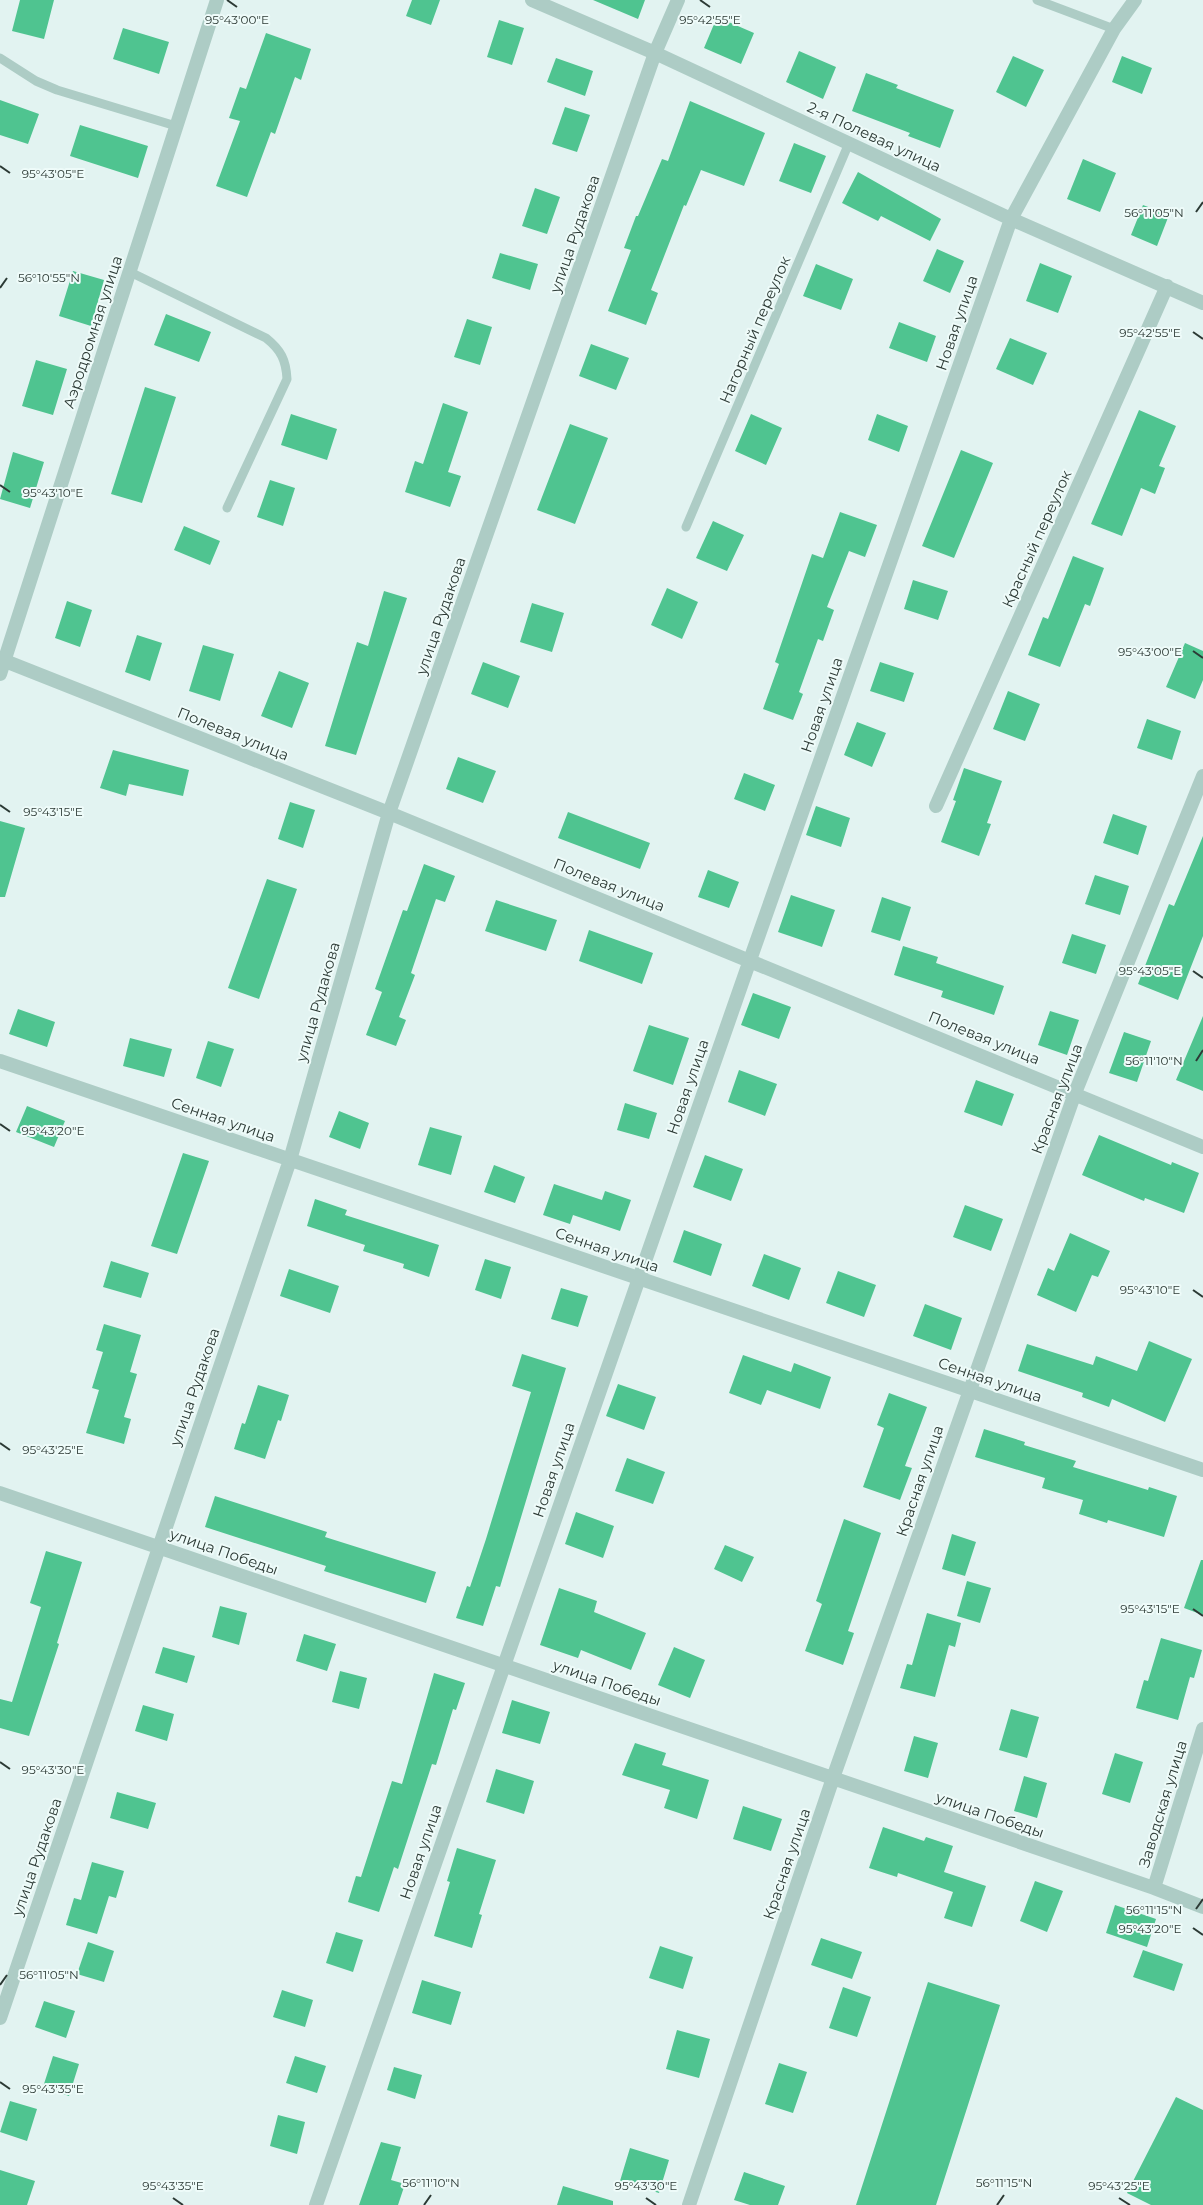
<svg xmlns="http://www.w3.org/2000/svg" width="1203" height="2205" viewBox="0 0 1203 2205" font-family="Montserrat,sans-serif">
	<rect width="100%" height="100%" fill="#e2f3f1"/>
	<path fill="#4fc490" d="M 20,0 L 54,0 L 44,39 L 12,31 Z
		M 412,0 L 440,0 L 431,25 L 406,16 Z
		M 593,0 L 645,0 L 638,19 Z
		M 717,17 L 754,33 L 741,64 L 704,48 Z
		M 499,20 L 524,28 L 512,65 L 487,57 Z
		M 123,28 L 169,42 L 159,74 L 113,59 Z
		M 266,33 L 311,49 L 301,80 L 295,77 L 275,134 L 271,132 L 247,197 L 216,186 L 240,121 L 229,118 L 240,87 L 246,89 Z
		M 799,51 L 836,67 L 823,99 L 786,82 Z
		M 1013,56 L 1044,70 L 1026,107 L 996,92 Z
		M 1122,56 L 1152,68 L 1142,94 L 1112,82 Z
		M 556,58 L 593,71 L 585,96 L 547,82 Z
		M 866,73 L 898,85 L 896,88 L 954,110 L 940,148 L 908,136 L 910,133 L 852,111 Z
		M 0,100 L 39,114 L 28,144 L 0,135 Z
		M 690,101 L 765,133 L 744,186 L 701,170 L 686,206 L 684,205 L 651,290 L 658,293 L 646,325 L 608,311 L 631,250 L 624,248 L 636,216 L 638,216 L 662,159 L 668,161 Z
		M 565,107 L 590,115 L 577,152 L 552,144 Z
		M 80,125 L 148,146 L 138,178 L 70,156 Z
		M 794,143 L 826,156 L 811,193 L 779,181 Z
		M 1083,159 L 1116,173 L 1100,212 L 1067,199 Z
		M 858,172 L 941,219 L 930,241 L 881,216 L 878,221 L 842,203 Z
		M 535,188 L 560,197 L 547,234 L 522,226 Z
		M 1143,205 L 1169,215 L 1157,246 L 1131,235 Z
		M 937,249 L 964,261 L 950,293 L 923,281 Z
		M 500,253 L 538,264 L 530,290 L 492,278 Z
		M 1040,263 L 1072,276 L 1058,313 L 1026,301 Z
		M 816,264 L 853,279 L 841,310 L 803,296 Z
		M 73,271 L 104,280 L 91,326 L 59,316 Z
		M 166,314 L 211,332 L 199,362 L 154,345 Z
		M 467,319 L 492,327 L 480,365 L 454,357 Z
		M 899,322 L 936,336 L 927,362 L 889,348 Z
		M 1010,338 L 1047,353 L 1033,385 L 996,369 Z
		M 591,344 L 629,358 L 616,390 L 579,376 Z
		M 36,360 L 67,369 L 53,415 L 22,406 Z
		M 145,387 L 176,397 L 142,503 L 111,494 Z
		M 443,403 L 468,412 L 448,472 L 461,476 L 450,507 L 405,492 L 415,461 L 423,464 Z
		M 1139,410 L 1176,426 L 1159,466 L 1165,468 L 1155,494 L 1141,488 L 1122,536 L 1091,524 Z
		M 291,414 L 337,429 L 327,460 L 281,445 Z
		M 751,414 L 782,428 L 766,465 L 735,451 Z
		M 877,414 L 908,426 L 899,452 L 868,440 Z
		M 570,424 L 608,438 L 575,524 L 537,510 Z
		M 961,450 L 993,463 L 954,558 L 922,546 Z
		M 13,452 L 44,462 L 30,508 L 0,499 Z
		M 270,480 L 295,488 L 283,526 L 257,517 Z
		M 840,512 L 877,525 L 865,557 L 849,551 L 827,607 L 834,610 L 823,641 L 818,639 L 799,692 L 803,694 L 793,720 L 763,709 L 779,664 L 775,662 L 812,554 L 823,558 Z
		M 713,521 L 744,535 L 727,571 L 696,558 Z
		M 184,526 L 220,541 L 210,565 L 174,550 Z
		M 1073,556 L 1104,568 L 1090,606 L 1085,604 L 1060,667 L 1028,655 L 1043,617 L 1048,619 Z
		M 913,580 L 948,591 L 938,620 L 904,609 Z
		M 667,588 L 698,602 L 682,639 L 651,625 Z
		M 384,591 L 407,598 L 356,755 L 325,746 L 357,642 L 368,646 Z
		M 67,601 L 92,610 L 80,647 L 55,638 Z
		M 532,603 L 564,613 L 552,652 L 520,642 Z
		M 137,635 L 162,643 L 150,681 L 125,672 Z
		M 1185,643 L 1203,651 L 1203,680 L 1195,699 L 1166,687 Z
		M 203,645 L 234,654 L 220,701 L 189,691 Z
		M 483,662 L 520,676 L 508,708 L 471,694 Z
		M 880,662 L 914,673 L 904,702 L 870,691 Z
		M 279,671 L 309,683 L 292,728 L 261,716 Z
		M 1008,691 L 1040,704 L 1025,741 L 993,729 Z
		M 1147,719 L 1181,731 L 1172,760 L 1137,748 Z
		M 857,722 L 886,733 L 872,767 L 844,755 Z
		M 113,750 L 189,770 L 183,796 L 129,784 L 126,796 L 100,788 Z
		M 458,757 L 496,771 L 483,803 L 446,789 Z
		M 964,768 L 1002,781 L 987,823 L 991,824 L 979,856 L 941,842 L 956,801 L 953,800 Z
		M 744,773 L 775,785 L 765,811 L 734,799 Z
		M 290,802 L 315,810 L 303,848 L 278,839 Z
		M 816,806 L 850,818 L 841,847 L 806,835 Z
		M 568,812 L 650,843 L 640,869 L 558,838 Z
		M 1113,814 L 1147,826 L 1138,855 L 1103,843 Z
		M 0,821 L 25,828 L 5,897 L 0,897 Z
		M 1203,836 L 1203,936 L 1178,1000 L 1138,984 L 1169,904 L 1174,906 Z
		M 424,864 L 455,876 L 445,902 L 436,899 L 411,973 L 415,975 L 399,1017 L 406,1020 L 396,1046 L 366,1035 L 382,992 L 375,989 L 403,910 L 407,911 Z
		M 708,870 L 739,882 L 729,908 L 698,897 Z
		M 1095,875 L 1129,886 L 1120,915 L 1085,904 Z
		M 267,879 L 297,889 L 259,999 L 228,988 Z
		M 791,895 L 835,910 L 822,947 L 778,932 Z
		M 882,897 L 911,907 L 900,941 L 871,932 Z
		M 496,900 L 557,920 L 546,951 L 485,931 Z
		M 589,930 L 653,953 L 642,984 L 579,961 Z
		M 1072,934 L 1106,945 L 1096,974 L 1062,963 Z
		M 903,946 L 938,957 L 936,963 L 1004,986 L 994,1015 L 941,997 L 943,991 L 894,975 Z
		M 753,993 L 791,1007 L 779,1039 L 741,1025 Z
		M 18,1009 L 55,1022 L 47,1047 L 9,1034 Z
		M 1050,1011 L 1079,1020 L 1067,1055 L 1038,1045 Z
		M 1203,1016 L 1203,1091 L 1176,1080 Z
		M 649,1025 L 689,1038 L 673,1085 L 633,1071 Z
		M 1124,1032 L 1151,1041 L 1137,1082 L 1109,1073 Z
		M 130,1038 L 172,1049 L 164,1077 L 123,1066 Z
		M 208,1041 L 234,1049 L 221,1087 L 196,1078 Z
		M 739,1070 L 777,1084 L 765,1116 L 728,1102 Z
		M 976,1080 L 1014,1094 L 1002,1126 L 964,1112 Z
		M 625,1103 L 657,1113 L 649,1139 L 617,1130 Z
		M 27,1106 L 65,1121 L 54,1147 L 16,1132 Z
		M 339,1111 L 369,1123 L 360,1149 L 329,1137 Z
		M 430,1127 L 462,1136 L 451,1175 L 418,1165 Z
		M 1099,1135 L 1171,1165 L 1172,1162 L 1199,1173 L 1184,1213 L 1145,1198 L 1144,1201 L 1082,1175 Z
		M 183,1153 L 209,1161 L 177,1254 L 151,1246 Z
		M 705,1155 L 743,1169 L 731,1201 L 693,1187 Z
		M 494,1165 L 525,1177 L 515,1203 L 484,1192 Z
		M 554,1184 L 602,1200 L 605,1191 L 631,1200 L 620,1231 L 573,1215 L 570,1224 L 543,1215 Z
		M 315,1199 L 347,1210 L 345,1215 L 439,1245 L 429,1277 L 403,1268 L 404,1264 L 363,1251 L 365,1245 L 307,1226 Z
		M 965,1205 L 1003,1219 L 991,1251 L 953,1237 Z
		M 684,1230 L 722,1244 L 711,1276 L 673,1262 Z
		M 1070,1233 L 1110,1251 L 1098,1277 L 1092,1275 L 1076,1312 L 1037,1295 L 1048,1268 L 1054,1271 Z
		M 764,1254 L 801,1268 L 789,1300 L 752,1286 Z
		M 485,1259 L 511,1267 L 501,1299 L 475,1290 Z
		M 111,1261 L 149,1273 L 141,1298 L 103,1287 Z
		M 289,1269 L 339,1286 L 330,1313 L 280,1296 Z
		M 838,1271 L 876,1285 L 864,1317 L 826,1303 Z
		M 561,1288 L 588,1296 L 578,1327 L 551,1319 Z
		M 925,1304 L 962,1318 L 951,1350 L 913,1336 Z
		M 104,1324 L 141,1335 L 130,1372 L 137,1374 L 124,1417 L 131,1419 L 124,1444 L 86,1433 L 99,1390 L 92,1388 L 103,1352 L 96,1350 Z
		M 1149,1341 L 1192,1359 L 1165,1422 L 1112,1399 L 1109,1407 L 1082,1397 L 1083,1393 L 1018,1371 L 1027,1344 L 1093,1365 L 1096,1356 L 1137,1371 Z
		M 522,1354 L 566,1368 L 500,1587 L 496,1586 L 483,1626 L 456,1618 L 467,1586 L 470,1587 L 486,1539 L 531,1392 L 512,1386 Z
		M 743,1355 L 791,1372 L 794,1363 L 831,1377 L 820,1409 L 767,1390 L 761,1405 L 729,1393 Z
		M 618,1384 L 656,1397 L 644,1430 L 606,1416 Z
		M 258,1385 L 289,1395 L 281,1421 L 278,1420 L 265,1459 L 234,1449 L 242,1423 L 245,1424 Z
		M 889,1393 L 927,1407 L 905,1466 L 912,1468 L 900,1500 L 863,1487 L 884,1428 L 877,1425 Z
		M 984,1429 L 1025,1442 L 1024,1445 L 1076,1461 L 1073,1467 L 1148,1490 L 1149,1487 L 1177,1496 L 1164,1537 L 1108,1520 L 1107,1523 L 1079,1514 L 1083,1500 L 1042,1488 L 1045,1478 L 975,1457 Z
		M 627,1458 L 665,1472 L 653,1504 L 615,1491 Z
		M 215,1496 L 327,1532 L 325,1537 L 436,1572 L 426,1603 L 324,1571 L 326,1566 L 205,1527 Z
		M 576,1512 L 614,1526 L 603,1558 L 565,1544 Z
		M 844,1519 L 881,1533 L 848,1631 L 854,1633 L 843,1665 L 805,1651 L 822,1604 L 816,1601 Z
		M 952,1534 L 976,1542 L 965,1576 L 942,1569 Z
		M 725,1545 L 754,1557 L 742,1582 L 714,1569 Z
		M 46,1551 L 82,1562 L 57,1643 L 59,1644 L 29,1736 L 0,1728 L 0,1699 L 12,1702 L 41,1607 L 30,1603 Z
		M 1201,1560 L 1203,1560 L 1203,1615 L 1184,1608 Z
		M 967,1581 L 991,1588 L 980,1623 L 957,1616 Z
		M 559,1588 L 597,1601 L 594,1612 L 646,1633 L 631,1670 L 581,1650 L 578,1658 L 540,1645 Z
		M 220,1606 L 247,1613 L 239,1645 L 212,1637 Z
		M 927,1613 L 961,1623 L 955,1647 L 949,1645 L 935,1697 L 900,1688 L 907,1664 L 912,1665 Z
		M 304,1634 L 336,1644 L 327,1671 L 296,1661 Z
		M 1161,1638 L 1202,1650 L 1194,1678 L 1190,1677 L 1178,1720 L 1136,1708 L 1144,1680 L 1148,1681 Z
		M 163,1647 L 195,1656 L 187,1683 L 155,1673 Z
		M 674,1647 L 705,1660 L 690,1698 L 658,1685 Z
		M 340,1671 L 367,1678 L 359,1709 L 332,1702 Z
		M 434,1673 L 465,1683 L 456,1710 L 453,1709 L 436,1765 L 432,1764 L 398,1869 L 394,1867 L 379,1912 L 348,1902 L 356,1876 L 361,1877 L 392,1781 L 402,1784 Z
		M 512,1700 L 550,1712 L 540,1744 L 502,1733 Z
		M 143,1705 L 174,1714 L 167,1741 L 135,1731 Z
		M 1011,1709 L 1039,1717 L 1027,1758 L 999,1750 Z
		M 914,1736 L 938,1743 L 928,1778 L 904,1771 Z
		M 635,1743 L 666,1753 L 662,1765 L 709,1780 L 697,1819 L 664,1808 L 670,1790 L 622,1775 Z
		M 1115,1753 L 1143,1762 L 1130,1803 L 1102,1794 Z
		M 496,1769 L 534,1781 L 524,1814 L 486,1802 Z
		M 1024,1776 L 1047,1783 L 1037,1818 L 1014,1811 Z
		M 117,1792 L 156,1803 L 148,1829 L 110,1818 Z
		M 743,1806 L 782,1819 L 771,1851 L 733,1839 Z
		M 883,1827 L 924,1841 L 926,1837 L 953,1846 L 944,1872 L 986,1886 L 972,1927 L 944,1918 L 953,1892 L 898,1873 L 897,1877 L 869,1868 Z
		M 457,1848 L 496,1860 L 479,1914 L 482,1915 L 472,1948 L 434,1936 L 450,1882 L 447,1881 Z
		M 92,1862 L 124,1871 L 116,1898 L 109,1896 L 97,1934 L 66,1925 L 74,1898 L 81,1900 Z
		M 1035,1881 L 1063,1891 L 1047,1932 L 1020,1921 Z
		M 1115,1905 L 1156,1919 L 1147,1947 L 1106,1933 Z
		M 336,1932 L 363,1940 L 353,1972 L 326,1963 Z
		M 821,1938 L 862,1952 L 852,1979 L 811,1965 Z
		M 88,1942 L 114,1951 L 104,1982 L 77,1974 Z
		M 660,1946 L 693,1957 L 683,1989 L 649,1978 Z
		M 1143,1950 L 1183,1964 L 1174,1991 L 1133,1977 Z
		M 422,1980 L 461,1992 L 451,2025 L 412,2013 Z
		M 928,1982 L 1000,2005 L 936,2205 L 856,2205 Z
		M 843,1987 L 871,1997 L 857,2037 L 829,2028 Z
		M 282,1990 L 313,2000 L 305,2027 L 273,2017 Z
		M 44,2001 L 75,2011 L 66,2038 L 35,2027 Z
		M 677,2030 L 710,2039 L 699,2078 L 666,2069 Z
		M 53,2056 L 79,2064 L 69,2096 L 43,2087 Z
		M 295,2056 L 326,2066 L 317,2093 L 286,2083 Z
		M 779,2063 L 807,2072 L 793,2113 L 765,2104 Z
		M 394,2067 L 422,2075 L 415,2099 L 387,2090 Z
		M 1176,2097 L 1203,2110 L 1203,2205 L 1151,2205 L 1127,2193 Z
		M 10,2101 L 37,2109 L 27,2141 L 0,2132 Z
		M 278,2115 L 305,2122 L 297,2154 L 270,2146 Z
		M 381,2142 L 401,2147 L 391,2180 L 405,2184 L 398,2205 L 359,2205 Z
		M 630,2148 L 669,2160 L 659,2193 L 620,2181 Z
		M 0,2170 L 35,2181 L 27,2205 L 0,2205 Z
		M 744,2172 L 785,2186 L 778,2205 L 750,2205 L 734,2200 Z
		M 563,2186 L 613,2201 L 613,2205 L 557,2205 Z"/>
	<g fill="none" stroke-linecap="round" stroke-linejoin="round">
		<path stroke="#adccc5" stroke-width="9" d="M 1037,0 L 1114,29
			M 0,58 L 36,81 L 57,90 L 176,126
			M 130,272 L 266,338 C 281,350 286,360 287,379 L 227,508
			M 686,527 L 849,143"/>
		<path stroke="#adccc5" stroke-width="14" d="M 532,0 L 655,53 L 1011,219 L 1203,303
			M 0,659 L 389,813 L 1203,1147
			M 0,674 L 217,0
			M 936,806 L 1167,286
			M 0,1061 L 1203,1470
			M 0,1493 L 1154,1888 L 1203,1907
			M 1154,1888 L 1203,1729
			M 0,2018 L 290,1160 L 389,813 L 655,53 L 678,0
			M 316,2205 L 750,960 L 1011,219 L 1114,29 L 1135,0
			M 689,2205 L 833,1778 L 1075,1093 L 1203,776"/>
	</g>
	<path fill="none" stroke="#2c3a35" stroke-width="2" d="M 227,0 L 237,7M 700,0 L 710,7M 0,166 L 10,173M 1196,212 L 1203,202M 0,288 L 7,278M 1193,332 L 1203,339M 0,485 L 10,492M 1193,651 L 1203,658M 0,805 L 10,812M 1193,971 L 1203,978M 1196,1061 L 1203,1050M 0,1124 L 10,1131M 1193,1290 L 1203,1297M 0,1443 L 10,1450M 1193,1609 L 1203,1616M 0,1762 L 10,1769M 1196,1909 L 1203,1899M 1193,1928 L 1203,1935M 0,1985 L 7,1975M 0,2082 L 10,2089M 173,2198 L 183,2205M 646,2198 L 656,2205M 1119,2198 L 1130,2205M 424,2205 L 431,2195M 997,2205 L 1004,2195"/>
	<g text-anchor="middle" stroke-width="4" stroke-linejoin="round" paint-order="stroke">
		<g font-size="15" fill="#2c3a35" stroke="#eefbf9">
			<text transform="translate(874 137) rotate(25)" y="5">2-я Полевая улица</text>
			<text transform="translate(575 234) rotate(-71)" y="5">улица Рудакова</text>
			<text transform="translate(957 323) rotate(-71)" y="5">Новая улица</text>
			<text transform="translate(755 330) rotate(-67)" y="5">Нагорный переулок</text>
			<text transform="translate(93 332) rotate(-72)" y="5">Аэродромная улица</text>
			<text transform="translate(1037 539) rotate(-66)" y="5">Красный переулок</text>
			<text transform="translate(441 616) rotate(-71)" y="5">улица Рудакова</text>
			<text transform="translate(822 705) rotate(-71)" y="5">Новая улица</text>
			<text transform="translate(233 734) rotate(22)" y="5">Полевая улица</text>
			<text transform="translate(609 885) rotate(22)" y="5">Полевая улица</text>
			<text transform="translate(318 1002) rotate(-74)" y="5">улица Рудакова</text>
			<text transform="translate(984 1038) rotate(22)" y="5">Полевая улица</text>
			<text transform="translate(688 1087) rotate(-71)" y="5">Новая улица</text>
			<text transform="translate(1057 1099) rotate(-69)" y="5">Красная улица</text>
			<text transform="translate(223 1120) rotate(19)" y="5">Сенная улица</text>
			<text transform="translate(607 1250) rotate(19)" y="5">Сенная улица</text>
			<text transform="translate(990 1380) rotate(19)" y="5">Сенная улица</text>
			<text transform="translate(195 1387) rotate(-71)" y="5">улица Рудакова</text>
			<text transform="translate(554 1470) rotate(-71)" y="5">Новая улица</text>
			<text transform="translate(920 1481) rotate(-71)" y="5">Красная улица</text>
			<text transform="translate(224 1552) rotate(19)" y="5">улица Победы</text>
			<text transform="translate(607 1683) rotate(19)" y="5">улица Победы</text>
			<text transform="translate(1163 1804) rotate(-73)" y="5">Заводская улица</text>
			<text transform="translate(990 1815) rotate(19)" y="5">улица Победы</text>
			<text transform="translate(421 1852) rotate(-71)" y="5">Новая улица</text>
			<text transform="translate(37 1857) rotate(-71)" y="5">улица Рудакова</text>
			<text transform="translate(787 1864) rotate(-71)" y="5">Красная улица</text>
		</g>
	</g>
	<g font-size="12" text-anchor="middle" fill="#2c3a35" stroke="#eefbf9" stroke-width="4" stroke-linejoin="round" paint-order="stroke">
		<text x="237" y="24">95°43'00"E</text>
		<text x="710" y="24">95°42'55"E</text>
		<text x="53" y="178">95°43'05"E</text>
		<text x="1154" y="217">56°11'05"N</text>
		<text x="49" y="282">56°10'55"N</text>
		<text x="1150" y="337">95°42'55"E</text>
		<text x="53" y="497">95°43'10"E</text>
		<text x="1150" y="656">95°43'00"E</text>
		<text x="53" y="816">95°43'15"E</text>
		<text x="1150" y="975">95°43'05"E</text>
		<text x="1154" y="1065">56°11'10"N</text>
		<text x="53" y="1135">95°43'20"E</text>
		<text x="1150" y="1294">95°43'10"E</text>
		<text x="53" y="1454">95°43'25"E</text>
		<text x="1150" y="1613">95°43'15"E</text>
		<text x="53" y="1774">95°43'30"E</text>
		<text x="1154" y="1914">56°11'15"N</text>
		<text x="1150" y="1933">95°43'20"E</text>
		<text x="49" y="1979">56°11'05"N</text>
		<text x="53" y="2093">95°43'35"E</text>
		<text x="431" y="2187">56°11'10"N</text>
		<text x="1004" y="2187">56°11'15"N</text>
		<text x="173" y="2190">95°43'35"E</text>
		<text x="646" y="2190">95°43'30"E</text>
		<text x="1119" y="2190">95°43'25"E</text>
	</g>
</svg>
